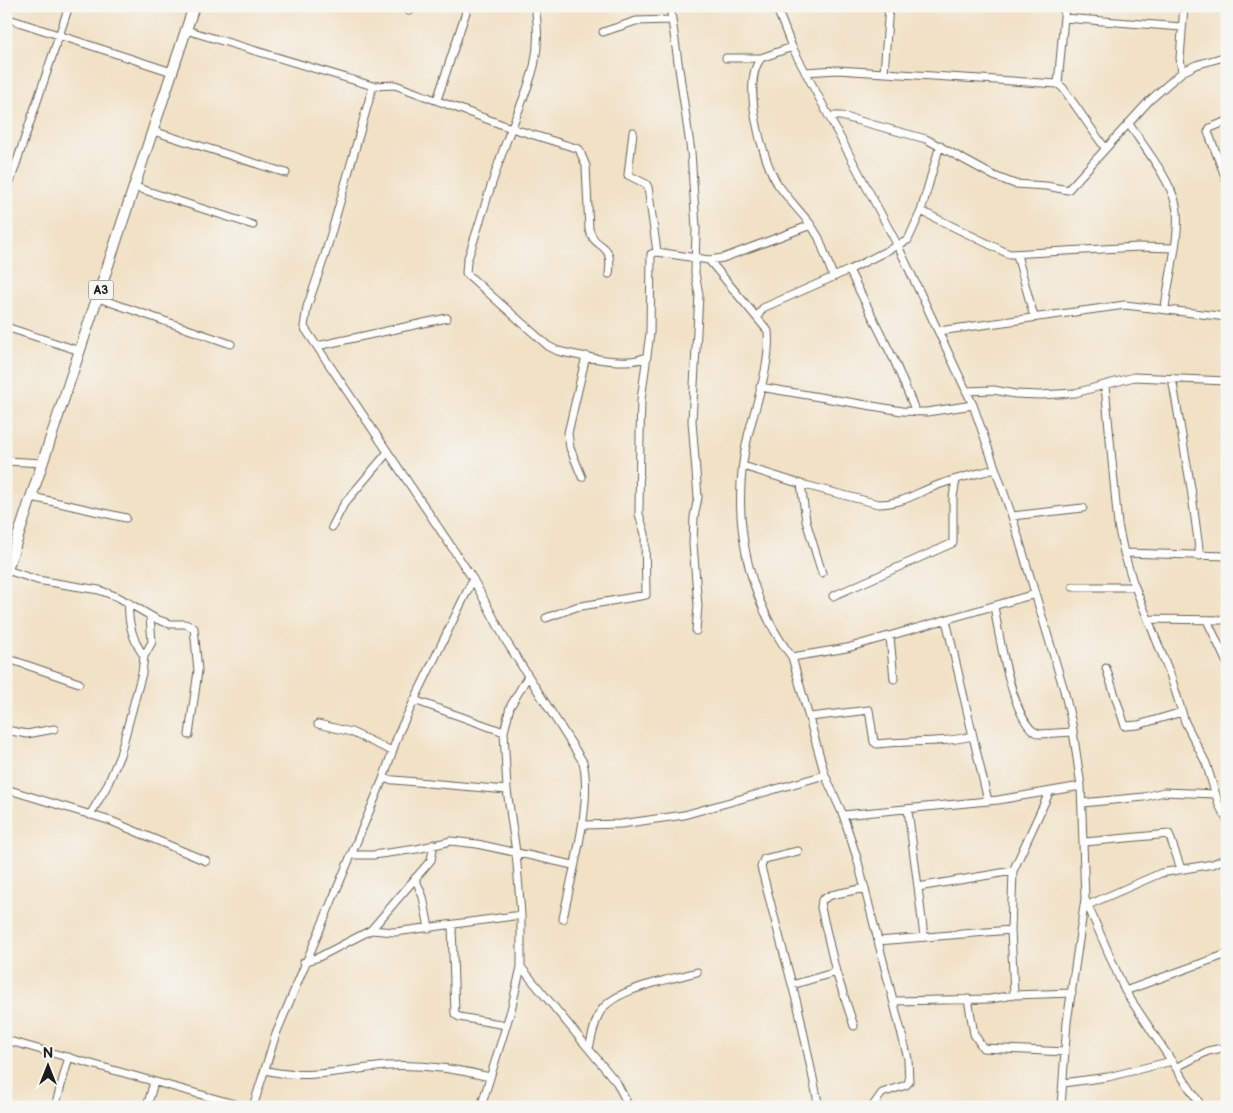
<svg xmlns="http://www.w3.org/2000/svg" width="1233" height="1113" viewBox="0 0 1233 1113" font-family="'Balsamiq Sans',sans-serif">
	<rect width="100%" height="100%" fill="#f6f6f2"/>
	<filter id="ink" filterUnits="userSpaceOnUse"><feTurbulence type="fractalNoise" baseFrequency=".02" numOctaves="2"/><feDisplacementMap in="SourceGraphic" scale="10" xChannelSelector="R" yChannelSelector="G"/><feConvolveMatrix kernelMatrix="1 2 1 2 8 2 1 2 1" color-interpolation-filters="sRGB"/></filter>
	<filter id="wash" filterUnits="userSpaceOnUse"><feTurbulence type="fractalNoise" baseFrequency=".0096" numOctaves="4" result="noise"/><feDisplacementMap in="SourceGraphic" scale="20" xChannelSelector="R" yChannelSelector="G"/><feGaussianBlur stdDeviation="1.12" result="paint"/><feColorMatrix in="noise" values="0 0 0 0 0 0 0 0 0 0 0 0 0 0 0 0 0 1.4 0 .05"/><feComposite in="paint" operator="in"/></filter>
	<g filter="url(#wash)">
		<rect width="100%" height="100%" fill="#f1e1c5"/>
	</g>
	<g filter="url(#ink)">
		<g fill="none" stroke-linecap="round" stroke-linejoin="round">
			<g stroke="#676157" stroke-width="9">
				<path id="minor" d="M 535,6 C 545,65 524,92 505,145 C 491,183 480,223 467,261 L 466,273 L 548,346 L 558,351 C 579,356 628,367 646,357
					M 670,6 L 691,152 L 696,228 L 695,273 L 699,295 L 692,421 L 698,497 L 694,517 L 693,544 L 698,606 L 696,631
					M 776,6 L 792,47 L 898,246 L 973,405 L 1012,516 L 1064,690 L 1072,724 L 1081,786 L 1085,899 L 1067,1022 L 1061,1107
					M 409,11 L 410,6
					M 6,18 L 172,72
					M 1064,18 L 1182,27
					M 186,30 L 373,86 L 395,85 L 511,128 L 579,149 L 586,166 L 589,229 C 595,252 614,239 609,274
					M 603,32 L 636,21 L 671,20
					M 792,47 L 761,58 C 741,82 762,159 777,183 C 787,198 800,211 811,225
					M 726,58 L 761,58
					M 805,72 L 837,70 L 1058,84 L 1063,88 L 1105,148
					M 1182,72 L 1180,58 L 1184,6
					M 884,73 L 889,6
					M 1058,84 L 1065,6
					M 373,86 L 325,255 L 307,307 L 304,327 L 473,579 L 506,641 L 583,762 C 593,804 571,876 563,919
					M 437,100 L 468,6
					M 829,116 L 841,116 L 926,139 L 994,176 L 1015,184 L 1046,186 L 1068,190 L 1149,101 L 1167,85 L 1182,72 L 1196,65 L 1227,56
					M 1227,121 L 1210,128 L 1208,132 L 1227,181
					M 1129,124 C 1144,147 1170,179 1176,205 C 1182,230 1168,280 1165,308
					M 153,131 L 286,173
					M 633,132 L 628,175 L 646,184 L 648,187 L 657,252
					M 135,187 L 253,225
					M 6,194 L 69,6
					M 921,211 L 1009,254 L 1139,247 L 1174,248
					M 1017,255 L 1034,317
					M 709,260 L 768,331 C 771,366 756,402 748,436 C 730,511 745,596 792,657 L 847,648 L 1035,594
					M 849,270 L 894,360 L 916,412
					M 98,298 L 231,344
					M 758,316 L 763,308 L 849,270 L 908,240 L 921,211 L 940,145
					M 6,327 L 80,351
					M 939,331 L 1125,305 L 1227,317
					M 317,346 L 447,318
					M 1172,378 L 1191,488 L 1200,556
					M 1105,386 L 1118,525 L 1124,553 L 1133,582 L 1170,674 L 1185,722 L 1206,763 L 1219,805 L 1227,820
					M 760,387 L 902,411 L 927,412 L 973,405
					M 966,391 L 994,390 L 1015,394 L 1040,395 L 1075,393 L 1134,377 L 1227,381
					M 6,461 L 43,463
					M 743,466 L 801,484 L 806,521 L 822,573
					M 582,477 L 570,448 L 568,433 L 586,356
					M 801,484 L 878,504 C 904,504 915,493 938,485 C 957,478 976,474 995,469
					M 32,497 L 126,518
					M 1012,516 L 1083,508
					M 332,527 L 344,504 L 388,452
					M 1124,553 L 1227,556
					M 7,570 L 37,580 L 99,590 L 118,597 L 156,619 L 170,624 L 185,624 L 194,628 L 198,671 L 189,735
					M 1073,587 L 1135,587
					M 833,596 L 953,543 L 953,497 L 956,480
					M 129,603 C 127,621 133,641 144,656
					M 994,606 C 998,630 1014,731 1040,734 L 1073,732
					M 546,618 L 576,607 L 646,595 L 645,534 L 639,514 L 640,436 L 641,400 L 650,333 L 651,254 L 657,252 L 709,260 L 723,258 L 811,225 L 819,238 L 833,276
					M 1148,619 L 1227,620
					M 946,620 L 988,801
					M 1207,620 L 1227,663
					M 890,637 L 894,679
					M 792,657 L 825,775 L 843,815 L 857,858 L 908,1059 L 909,1082 L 906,1085 L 882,1093 L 872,1107
					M 6,658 L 79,683
					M 1106,668 L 1125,726 L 1138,725 L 1182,712
					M 414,700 L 504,732
					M 810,717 L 869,710 L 874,742 L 877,744 C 909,740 940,744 972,736
					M 318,724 L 351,732 L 392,751
					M 6,730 L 27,734 L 54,729
					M 383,779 L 507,790
					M 6,789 L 111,821 L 206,861
					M 1082,803 L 1144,797 L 1164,792 L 1216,794
					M 908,810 L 918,887 L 1013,871
					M 90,815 L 107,786 L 120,755 L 142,673 L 144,656 L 152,642 L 150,617
					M 843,815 L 998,800 L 1081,786
					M 583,825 L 621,824 L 684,815 L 825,775
					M 1085,842 L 1169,834 L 1181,869
					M 798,851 L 764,859 L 761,867 L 799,1011 L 819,1107
					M 351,855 L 373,855 L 417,849 L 451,841 L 477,844 L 573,865
					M 415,878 L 423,897 L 429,928
					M 918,887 L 924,937
					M 1085,899 L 1125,991 L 1202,1107
					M 1088,905 L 1161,873 L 1213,864 L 1227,858
					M 452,925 L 455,1014 L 459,1017 L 506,1025
					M 371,930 L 395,932 L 521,915
					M 878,941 L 1011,930
					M 304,962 L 319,957 L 371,930 L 431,860 L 434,844
					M 521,967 L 617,1083 L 629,1107
					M 836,972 L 854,1026
					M 792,985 L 836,972 L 821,908 L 822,900 L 831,895 L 865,888
					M 1125,991 L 1227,954
					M 1014,995 L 1072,993
					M 968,999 L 974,1034 L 983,1048 L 1065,1052
					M 894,1001 L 990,999 L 1014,995 L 1011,930 L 1013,871 L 1049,793
					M 6,1040 L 245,1107
					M 589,1048 C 592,1037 594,1024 599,1014 C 612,988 670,980 697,972
					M 1177,1067 L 1208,1051 L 1227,1047
					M 265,1070 C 304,1081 347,1069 387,1066 C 422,1064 457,1069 490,1077
					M 1063,1083 L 1108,1077 L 1172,1061
					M 55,1107 L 69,1057
					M 147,1107 L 154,1082
					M 253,1107 L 276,1034 L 383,779 L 399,732 L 473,579
					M 481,1107 L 511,1010 L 521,967 L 521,915 L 516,852 L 507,790 L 504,732 L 510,707 L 528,676"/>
			</g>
			<g stroke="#676157" stroke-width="12">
				<path id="highway" d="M 6,573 L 194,6"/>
			</g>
			<use href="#minor" stroke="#fff" stroke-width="7"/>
			<use href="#highway" stroke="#fff" stroke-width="10"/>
		</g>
	</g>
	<g text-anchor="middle" stroke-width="4" stroke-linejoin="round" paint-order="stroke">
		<rect fill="#f6f6f2" stroke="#5d5d5c" stroke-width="1" x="88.5" y="280.5" width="25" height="19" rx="4"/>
		<g font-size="12" font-weight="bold" fill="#1c1c1c">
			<text x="101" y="294">A3</text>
		</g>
	</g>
	<rect width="1233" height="1113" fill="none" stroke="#f6f6f2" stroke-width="25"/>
	<g transform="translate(48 1066)" stroke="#f6f6f2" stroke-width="4" paint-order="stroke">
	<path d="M0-4L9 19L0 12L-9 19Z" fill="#1c1c1c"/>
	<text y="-8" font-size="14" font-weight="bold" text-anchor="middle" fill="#1c1c1c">N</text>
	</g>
</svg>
